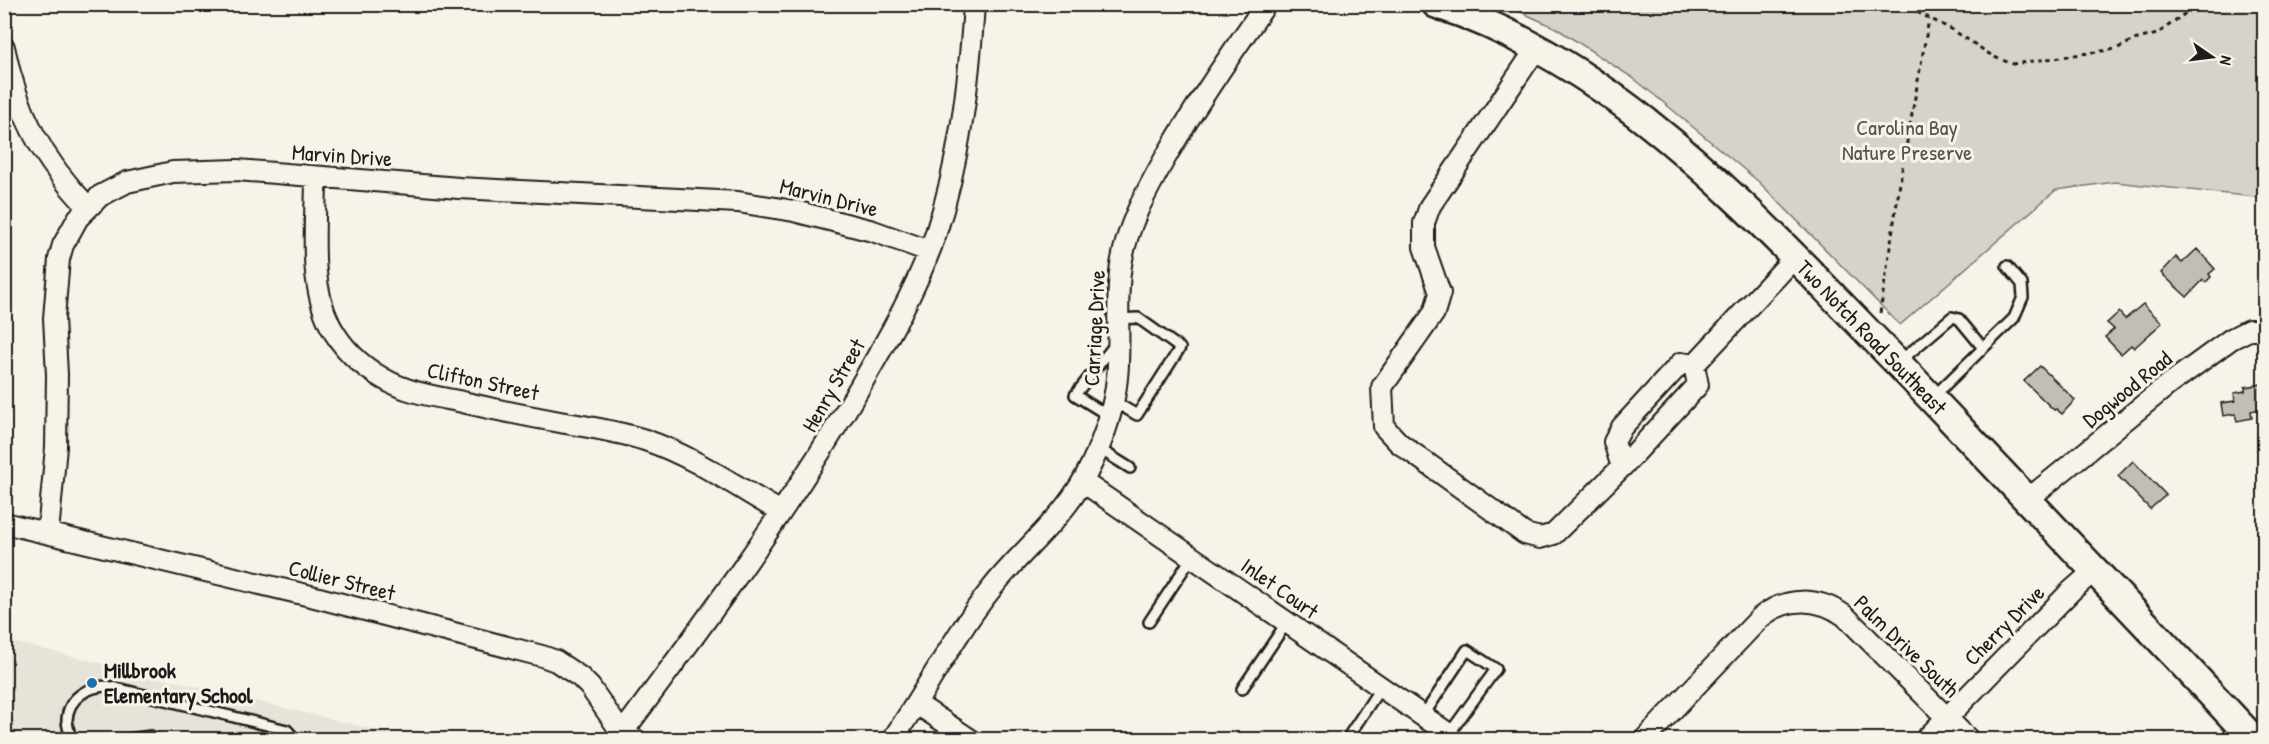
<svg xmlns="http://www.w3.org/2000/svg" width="2269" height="744" viewBox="0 0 2269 744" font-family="'Patrick Hand',sans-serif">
	<rect width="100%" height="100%" fill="#f7f3e8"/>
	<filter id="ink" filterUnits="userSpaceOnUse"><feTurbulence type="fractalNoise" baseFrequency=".0167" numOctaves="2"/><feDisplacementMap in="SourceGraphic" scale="12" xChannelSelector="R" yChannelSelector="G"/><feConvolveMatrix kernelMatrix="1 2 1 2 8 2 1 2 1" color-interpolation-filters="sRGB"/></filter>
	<g filter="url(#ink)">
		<path fill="#e6e3d9" d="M 5,640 L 413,739 L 5,740 Z"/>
		<path fill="#d7d3cb" stroke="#7a7874" stroke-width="1.5" d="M 1505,5 L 2264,5 L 2264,198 L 2115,182 L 2056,190 L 1900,325 L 1759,182 L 1663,102 L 1633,78 L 1556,28 Z"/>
		<path fill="#c0beb5" stroke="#1c1c1c" stroke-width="1.5" d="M 2197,249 L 2215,269 L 2209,274 L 2211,277 L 2206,282 L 2203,280 L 2187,297 L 2161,273 L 2176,257 L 2182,263 Z
			M 2143,304 L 2162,323 L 2134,348 L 2131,345 L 2121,354 L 2105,337 L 2114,329 L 2107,323 L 2119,312 L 2125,319 Z
			M 2040,366 L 2075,400 L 2062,414 L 2056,409 L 2054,410 L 2024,381 Z
			M 2262,384 L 2264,408 L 2251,411 L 2252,418 L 2237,421 L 2235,414 L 2223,416 L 2221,403 L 2235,401 L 2234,393 L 2245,391 L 2245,387 Z
			M 2133,461 L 2166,495 L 2150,509 L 2118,476 Z"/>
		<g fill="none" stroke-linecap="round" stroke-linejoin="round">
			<g stroke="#1c1c1c" stroke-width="14">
				<path id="lane" d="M 1899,362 L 1952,317 L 1959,319 L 1983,348
					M 1933,397 L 2014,318 L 2023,297 L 2022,284 L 2007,266
					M 1113,401 L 1137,415 L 1180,348 L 1138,318 L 1117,319
					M 1109,416 L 1075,395 L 1116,343
					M 1098,448 L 1130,468
					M 1149,622 L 1192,557
					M 1242,689 L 1287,622
					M 1423,716 L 1467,650 L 1496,669 L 1449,734
					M 71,740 C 70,733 67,726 67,720 C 68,697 89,686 108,686 L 287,730 L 296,740
					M 120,740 L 151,736 L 157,740
					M 1346,740 L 1381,687"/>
			</g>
			<g stroke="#1c1c1c" stroke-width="24">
				<path id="street" d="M 4,47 C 17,112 42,160 88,207
					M 1536,49 L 1430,206 L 1424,223 L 1424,247 L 1440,293 L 1434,313 L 1382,387 L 1384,427 L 1399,443 L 1525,534 L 1540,538 L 1554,534 L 1627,462 L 1698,385 L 1694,365 L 1795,257
					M 316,177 C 316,224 308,282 330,325 C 342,348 361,366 384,379 C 406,392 433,396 458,401 C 492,409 526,416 560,422 C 589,427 617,431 645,440 C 693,456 737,487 781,512
					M 1622,467 L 1614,442 L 1622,427 L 1681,363 L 1694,365
					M 1083,482 L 1449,734
					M 2027,500 L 2168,385 L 2231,339 L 2249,330 L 2264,330
					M 4,523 L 315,597 L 542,656 L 556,661 L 580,677 L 590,687 L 619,729 L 636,740
					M 48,533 L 56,447 L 57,375 L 54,318 L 59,259 L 63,245 L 78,218 L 100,196 L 127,182 L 173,172 L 237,170 L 459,188 L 738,202 L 794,211 L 873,231 L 929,251
					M 917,704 L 971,740
					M 617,740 C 701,628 783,517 854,397 C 884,345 915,293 935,236 C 960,161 969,83 974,4
					M 892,740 C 927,690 954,635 992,588 C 1026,545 1068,516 1091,465 C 1104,438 1114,408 1117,378 C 1121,340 1115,303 1121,265 C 1127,226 1145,194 1164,160 C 1195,106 1230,55 1266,4
					M 1644,740 L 1760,618 C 1786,596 1818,597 1845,616 L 1969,740
					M 1925,740 L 2071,591 L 2094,571"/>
			</g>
			<g stroke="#1c1c1c" stroke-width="32">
				<path id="secondary" d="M 1436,4 C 1592,55 1717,176 1828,291 C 1875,339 1921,387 1967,436 C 2062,537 2159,637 2254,740"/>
			</g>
			<path stroke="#1c1c1c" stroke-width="3" stroke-dasharray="4.5 4.5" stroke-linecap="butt" d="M 1901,4 L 1953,30 L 1994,57 L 2013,64 L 2116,49 L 2134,40 L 2157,34 L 2198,4
				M 1880,313 L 1902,170 L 1929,19"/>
			<use href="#lane" stroke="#f7f3e8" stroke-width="9"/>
			<use href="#street" stroke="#f7f3e8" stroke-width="20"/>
			<use href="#secondary" stroke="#f7f3e8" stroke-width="27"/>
		</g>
	</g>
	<circle fill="#1f6fb2" stroke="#f7f3e8" stroke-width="2" cx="92" cy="683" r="6"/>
	<g text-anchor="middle" stroke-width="6" stroke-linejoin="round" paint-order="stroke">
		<g font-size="22" fill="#545351" stroke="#f7f3e8">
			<text x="1907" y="135">Carolina Bay<tspan x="1907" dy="25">Nature Preserve</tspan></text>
		</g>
		<g font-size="22" fill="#1c1c1c" stroke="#f7f3e8">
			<text transform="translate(342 155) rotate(4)" y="8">Marvin Drive</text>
			<text transform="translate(829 197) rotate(14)" y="8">Marvin Drive</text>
			<text transform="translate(1094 328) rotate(-87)" y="8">Carriage Drive</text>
			<text transform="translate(1872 337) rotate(46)" y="8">Two Notch Road Southeast</text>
			<text transform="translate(483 381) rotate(12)" y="8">Clifton Street</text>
			<text transform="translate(833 385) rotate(-60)" y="8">Henry Street</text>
			<text transform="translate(2127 389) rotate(-39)" y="8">Dogwood Road</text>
			<text transform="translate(342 580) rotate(14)" y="8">Collier Street</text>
			<text transform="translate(1280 588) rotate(35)" y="8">Inlet Court</text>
			<text transform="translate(2004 625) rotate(-45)" y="8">Cherry Drive</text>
			<text transform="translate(1907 646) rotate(44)" y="8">Palm Drive South</text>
		</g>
		<g font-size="22" font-weight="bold" fill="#1c1c1c" stroke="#f7f3e8" text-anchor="start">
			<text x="104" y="678">Millbrook<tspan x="104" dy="25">Elementary School</tspan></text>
		</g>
	</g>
	<rect width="2269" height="744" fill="none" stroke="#f7f3e8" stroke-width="24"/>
	<rect x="12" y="12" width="2245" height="720" fill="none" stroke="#1c1c1c" stroke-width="2" filter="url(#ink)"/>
	<g transform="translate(2212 57) rotate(104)" stroke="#f7f3e8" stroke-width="4.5" paint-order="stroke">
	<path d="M0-4.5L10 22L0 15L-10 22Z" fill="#1c1c1c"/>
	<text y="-9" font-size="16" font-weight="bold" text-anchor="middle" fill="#1c1c1c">N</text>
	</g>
</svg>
